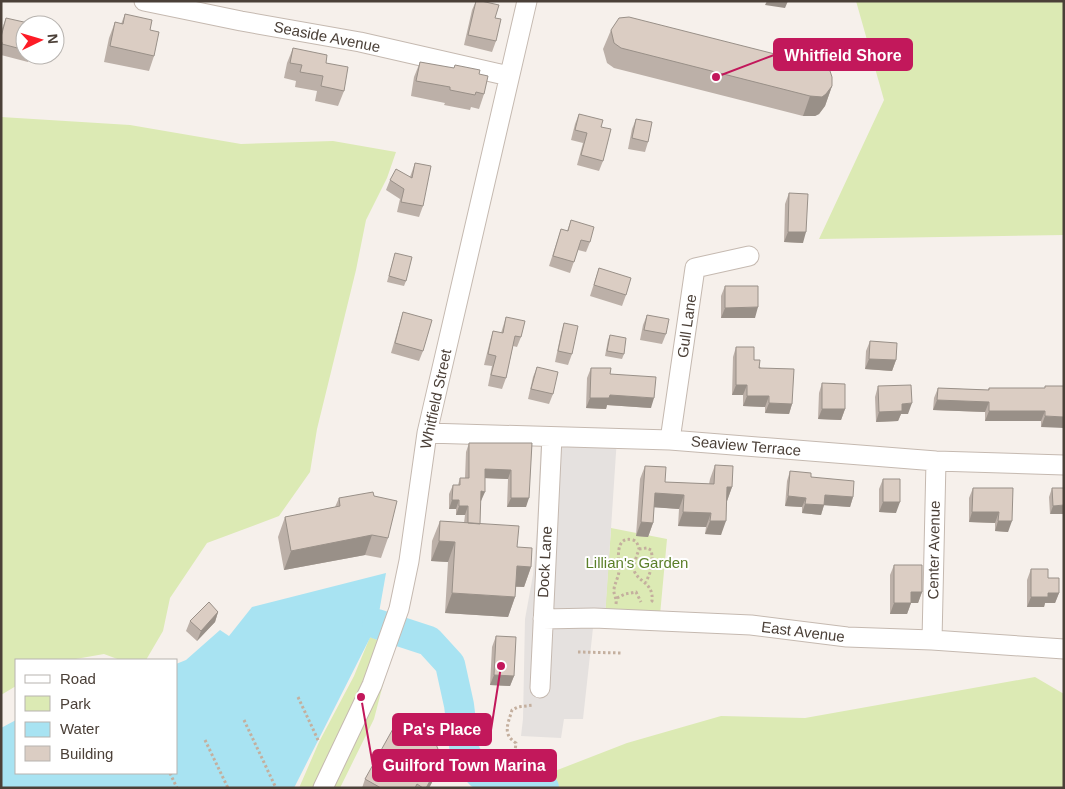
<svg xmlns="http://www.w3.org/2000/svg" width="1065" height="789" viewBox="0 0 1065 789" font-family="Helvetica,sans-serif">
	<rect width="100%" height="100%" fill="#f6f0eb"/>
	<path fill="#dceab4" d="M 856,1 L 1064,1 L 1064,235 L 819,239 L 884,100 Z
		M 1,117 L 130,125 L 241,144 L 333,141 L 396,152 L 387,178 L 366,220 L 356,270 L 317,429 L 310,472 L 279,516 L 207,543 L 170,598 L 163,631 L 146,660 L 120,660 L 104,654 L 70,660 L 16,660 L 16,686 L 1,695 Z
		M 611,528 L 667,539 L 660,615 L 605,612 Z
		M 370,637 L 393,646 L 374,719 L 340,788 L 299,788 L 319,742 L 354,676 Z
		M 1035,677 L 1064,694 L 1064,788 L 511,788 L 627,743 L 721,716 L 805,718 Z"/>
	<path fill="#e5e1df" d="M 541,436 L 617,438 L 605,619 L 594,619 L 583,719 L 564,719 L 561,738 L 521,736 L 523,719 L 525,619 L 533,575 L 537,528 Z"/>
	<path fill="#a8e3f2" d="M 386,573 L 377,624 L 294,788 L 1,788 L 1,728 L 16,720 L 16,773 L 176,773 L 176,664 L 186,660 L 220,630 L 229,636 L 252,607 Z"/>
	<g fill="none" stroke-linecap="round" stroke-linejoin="round">
		<path stroke="#a8e3f2" stroke-width="30" d="M 377,624 L 429,641 L 450,664 L 459,705 L 465,753 L 480,774 L 514,785 L 544,788"/>
		<g stroke="#c5b9b0" stroke-width="21">
			<path id="street" d="M 144,1 L 241,21 L 360,42 L 509,76
				M 427,433 L 670,440 L 936,461 L 1064,465
				M 670,440 L 695,268 L 749,256
				M 543,619 L 594,618 L 751,625 L 847,637 L 932,640 L 1064,649
				M 932,640 L 936,461
				M 540,688 L 552,437
				M 323,788 L 372,685 L 399,609 L 409,561 L 427,433 L 527,1"/>
		</g>
		<path stroke="#c4af9e" stroke-width="3" stroke-dasharray="2.5 2.5" stroke-linecap="butt" d="M 639,549 L 647,548 L 651,550 C 654,563 651,571 646,582
			M 617,598 L 625,594 L 636,592 L 641,602
			M 616,604 C 617,598 613,594 614,589 C 615,582 619,577 619,570 C 619,561 614,535 633,540 C 637,541 638,545 639,549 L 633,567 C 636,583 654,581 652,601 L 650,603
			M 578,652 L 621,653
			M 298,697 L 319,742
			M 244,720 L 276,788
			M 205,740 L 228,788
			M 513,768 L 516,743 C 502,734 508,724 512,710 L 518,707 L 534,705
			M 170,773 L 177,788"/>
		<use href="#street" stroke="#fff" stroke-width="19"/>
	</g>
	<path fill="#bcb0a8" d="M 476,1 L 495,18 L 496,41 L 492,52 L 464,45 L 472,10 Z
		M 125,14 L 150,30 L 154,56 L 149,71 L 104,62 L 109,38 L 115,22 L 121,24 Z
		M 6,18 L 25,25 L 25,55 L 31,55 L 28,62 L 1,55 L 1,31 Z
		M 611,30 L 832,86 L 825,106 L 819,114 L 815,116 L 803,116 L 614,68 L 607,63 L 603,49 Z
		M 293,48 L 326,63 L 344,91 L 338,106 L 315,101 L 317,91 L 295,87 L 296,81 L 284,78 L 287,63 Z
		M 420,62 L 479,74 L 484,94 L 479,109 L 471,107 L 470,110 L 444,105 L 445,103 L 411,96 L 414,77 Z
		M 579,114 L 601,127 L 603,161 L 599,171 L 577,165 L 583,143 L 571,140 L 575,124 Z
		M 636,119 L 648,142 L 645,152 L 628,149 L 632,129 Z
		M 415,163 L 423,206 L 419,217 L 397,212 L 400,199 L 386,190 L 390,180 L 410,177 Z
		M 789,193 L 803,243 L 784,242 L 785,204 Z
		M 571,220 L 590,242 L 586,252 L 578,250 L 570,273 L 549,266 L 561,229 L 567,231 Z
		M 395,253 L 406,281 L 404,286 L 387,282 Z
		M 599,268 L 626,295 L 622,306 L 590,296 Z
		M 725,286 L 755,318 L 721,318 L 721,296 Z
		M 403,312 L 423,351 L 419,361 L 391,353 L 400,322 Z
		M 647,315 L 666,334 L 662,344 L 640,340 L 643,325 Z
		M 506,317 L 521,337 L 517,347 L 513,346 L 506,378 L 502,389 L 488,386 L 492,366 L 484,365 L 490,341 L 493,331 L 501,333 Z
		M 564,323 L 572,354 L 568,365 L 555,362 L 561,333 Z
		M 610,335 L 624,354 L 622,359 L 605,356 L 608,340 Z
		M 870,341 L 896,360 L 892,371 L 865,369 L 866,351 Z
		M 736,347 L 754,360 L 792,404 L 789,414 L 765,413 L 765,407 L 743,406 L 743,395 L 732,395 L 733,357 Z
		M 537,367 L 553,394 L 549,404 L 528,399 L 533,377 Z
		M 591,368 L 610,374 L 651,408 L 607,405 L 606,409 L 586,408 L 587,378 Z
		M 822,383 L 845,409 L 841,420 L 818,419 L 819,393 Z
		M 878,386 L 908,414 L 901,414 L 898,421 L 876,422 L 875,397 Z
		M 1045,386 L 1064,386 L 1041,427 L 1041,421 L 985,421 L 985,412 L 933,410 L 934,398 L 938,388 L 988,390 L 989,388 L 1045,388 Z
		M 469,443 L 532,443 L 526,507 L 507,507 L 508,479 L 485,478 L 481,501 L 480,501 L 480,524 L 517,547 L 531,567 L 524,587 L 515,587 L 515,597 L 508,617 L 445,613 L 448,562 L 431,561 L 432,541 L 440,521 L 464,523 L 465,515 L 456,515 L 456,509 L 449,509 L 449,494 L 453,485 L 458,485 L 460,478 L 465,478 L 466,452 Z
		M 715,465 L 732,487 L 727,501 L 726,501 L 721,535 L 705,534 L 706,527 L 678,526 L 679,509 L 654,507 L 653,523 L 648,537 L 636,536 L 640,479 L 645,466 L 665,482 L 709,484 L 710,479 Z
		M 790,471 L 811,477 L 853,497 L 850,507 L 824,505 L 821,515 L 802,513 L 802,507 L 785,506 L 787,481 Z
		M 883,479 L 896,513 L 879,512 L 879,489 Z
		M 973,488 L 1013,488 L 1008,532 L 995,531 L 995,523 L 969,522 L 969,498 Z
		M 1052,488 L 1064,488 L 1050,514 L 1049,497 Z
		M 339,498 L 388,538 L 381,558 L 365,555 L 284,570 L 278,537 L 285,517 L 335,507 Z
		M 894,565 L 922,592 L 918,603 L 911,603 L 907,614 L 890,614 L 890,575 Z
		M 1031,569 L 1048,578 L 1059,593 L 1055,603 L 1045,603 L 1044,607 L 1027,607 L 1027,580 Z
		M 218,612 L 215,622 L 197,641 L 186,631 L 190,621 Z
		M 496,636 L 514,676 L 510,686 L 490,685 L 492,647 Z
		M 438,771 L 429,788 L 362,788 L 365,779 Z"/>
	<path fill="#999088" d="M 767,1 L 788,1 L 785,8 L 765,5 Z
		M 832,86 L 825,106 L 819,114 L 815,116 L 803,116 L 810,96 Z
		M 788,232 L 806,232 L 803,243 L 784,242 Z
		M 758,307 L 755,318 L 721,318 L 725,308 Z
		M 869,359 L 896,360 L 892,371 L 865,369 Z
		M 736,385 L 747,385 L 743,395 L 732,395 Z
		M 610,395 L 654,398 L 651,408 L 607,405 L 606,409 L 586,408 L 590,398 Z
		M 747,396 L 769,396 L 765,407 L 743,406 Z
		M 937,400 L 989,402 L 985,412 L 933,410 Z
		M 769,403 L 792,404 L 789,414 L 765,413 Z
		M 912,403 L 908,414 L 901,414 L 898,421 L 876,422 L 879,412 L 902,404 Z
		M 822,409 L 845,409 L 841,420 L 818,419 Z
		M 989,411 L 1045,411 L 1041,421 L 985,421 Z
		M 1045,416 L 1064,417 L 1064,428 L 1041,427 Z
		M 485,469 L 511,470 L 508,479 L 482,478 Z
		M 727,487 L 732,487 L 727,501 L 722,501 Z
		M 481,491 L 485,492 L 481,501 L 477,500 Z
		M 655,493 L 684,495 L 679,509 L 650,507 Z
		M 825,495 L 853,497 L 850,507 L 822,505 Z
		M 788,496 L 806,498 L 802,507 L 785,506 Z
		M 511,498 L 529,498 L 526,507 L 507,507 Z
		M 452,500 L 459,500 L 456,509 L 449,509 Z
		M 883,502 L 900,502 L 896,513 L 879,512 Z
		M 805,504 L 824,505 L 821,515 L 802,513 Z
		M 1064,505 L 1064,514 L 1050,514 L 1053,506 Z
		M 459,506 L 468,506 L 465,515 L 456,515 Z
		M 683,512 L 711,513 L 706,527 L 678,526 Z
		M 972,512 L 999,512 L 995,523 L 969,522 Z
		M 710,521 L 726,521 L 721,535 L 705,534 Z
		M 998,521 L 1012,521 L 1008,532 L 995,531 Z
		M 641,522 L 653,523 L 648,537 L 636,536 Z
		M 372,535 L 365,555 L 284,570 L 291,551 Z
		M 439,541 L 455,542 L 448,562 L 431,561 Z
		M 517,566 L 531,567 L 524,587 L 509,586 Z
		M 911,592 L 922,592 L 918,603 L 907,603 Z
		M 452,593 L 515,597 L 508,617 L 445,613 Z
		M 1048,593 L 1059,593 L 1055,603 L 1045,603 L 1044,607 L 1027,607 L 1031,597 Z
		M 894,603 L 911,603 L 907,614 L 890,614 Z
		M 218,612 L 215,622 L 197,641 L 201,631 Z
		M 494,675 L 514,676 L 510,686 L 490,685 Z
		M 442,759 L 438,771 L 429,788 L 426,788 Z"/>
	<path fill="#dbcdc3" stroke="#999088" d="M 476,1 L 481,1 L 499,5 L 495,18 L 501,19 L 496,41 L 468,35 Z
		M 125,14 L 152,20 L 150,30 L 159,32 L 154,56 L 110,46 L 115,22 L 123,24 Z
		M 629,17 L 826,67 L 830,71 L 832,77 L 832,86 L 826,94 L 822,97 L 810,96 L 621,48 L 614,43 L 611,30 L 619,18 Z
		M 6,18 L 37,25 L 25,25 L 25,50 L 2,44 L 2,42 L 1,42 L 1,37 Z
		M 293,48 L 327,55 L 326,63 L 348,67 L 344,91 L 321,86 L 323,76 L 300,72 L 302,65 L 290,63 Z
		M 420,62 L 454,68 L 455,65 L 480,70 L 479,74 L 488,76 L 484,94 L 476,92 L 475,95 L 450,90 L 450,87 L 416,81 Z
		M 579,114 L 603,120 L 601,127 L 611,129 L 603,161 L 581,155 L 587,133 L 575,130 Z
		M 636,119 L 652,122 L 648,142 L 632,138 Z
		M 415,163 L 431,166 L 423,206 L 401,202 L 404,189 L 390,180 L 396,169 L 412,178 Z
		M 789,193 L 808,194 L 806,232 L 788,232 Z
		M 571,220 L 594,227 L 590,242 L 581,240 L 574,262 L 553,256 L 561,229 L 568,231 Z
		M 395,253 L 412,257 L 406,281 L 389,276 Z
		M 599,268 L 631,278 L 626,295 L 594,285 Z
		M 725,286 L 758,286 L 758,307 L 725,308 Z
		M 403,312 L 432,320 L 423,351 L 395,343 Z
		M 647,315 L 669,319 L 666,334 L 644,330 Z
		M 506,317 L 525,321 L 521,337 L 515,336 L 506,378 L 491,375 L 496,356 L 488,354 L 493,331 L 503,333 Z
		M 564,323 L 578,326 L 572,354 L 558,351 Z
		M 610,335 L 626,338 L 624,354 L 607,351 Z
		M 870,341 L 897,343 L 896,360 L 869,359 Z
		M 736,347 L 754,347 L 754,360 L 760,360 L 759,368 L 794,369 L 792,404 L 769,403 L 769,396 L 747,396 L 747,385 L 736,385 Z
		M 537,367 L 558,372 L 553,394 L 531,389 Z
		M 591,368 L 611,368 L 610,374 L 656,377 L 654,398 L 610,395 L 609,398 L 590,398 Z
		M 822,383 L 845,384 L 845,409 L 822,409 Z
		M 911,385 L 912,403 L 902,404 L 902,411 L 879,412 L 878,386 Z
		M 1045,386 L 1064,386 L 1064,417 L 1045,416 L 1045,411 L 989,411 L 989,402 L 937,400 L 938,388 L 989,390 L 989,388 L 1045,388 Z
		M 469,443 L 532,443 L 529,498 L 511,498 L 511,470 L 485,469 L 485,492 L 481,491 L 480,524 L 468,523 L 468,506 L 459,506 L 459,500 L 452,500 L 453,485 L 460,485 L 460,478 L 469,478 Z
		M 715,465 L 733,466 L 732,487 L 727,487 L 726,521 L 710,521 L 711,513 L 683,512 L 684,495 L 655,493 L 653,523 L 641,522 L 645,466 L 666,467 L 665,482 L 714,484 Z
		M 790,471 L 811,473 L 811,477 L 854,481 L 853,497 L 825,495 L 824,505 L 805,504 L 806,498 L 788,496 Z
		M 883,479 L 900,479 L 900,502 L 883,502 Z
		M 973,488 L 1013,488 L 1012,521 L 998,521 L 999,512 L 972,512 Z
		M 1052,488 L 1064,488 L 1064,505 L 1053,506 Z
		M 373,492 L 374,496 L 397,501 L 388,538 L 372,535 L 291,551 L 285,517 L 340,506 L 339,498 Z
		M 440,521 L 519,526 L 517,547 L 532,548 L 531,567 L 517,566 L 515,597 L 452,593 L 455,542 L 439,541 Z
		M 894,565 L 922,565 L 922,592 L 911,592 L 911,603 L 894,603 Z
		M 1031,569 L 1048,569 L 1048,578 L 1059,578 L 1059,593 L 1048,593 L 1048,597 L 1031,597 Z
		M 209,602 L 218,612 L 201,631 L 190,621 Z
		M 496,636 L 516,637 L 514,676 L 494,675 Z
		M 399,718 L 427,722 L 442,759 L 426,788 L 423,788 L 417,784 L 415,788 L 381,788 L 365,779 Z"/>
	<g text-anchor="middle" stroke-width="4" stroke-linejoin="round" paint-order="stroke">
		<g font-size="15" fill="#4b4038" stroke="#fff">
			<text transform="translate(327 37) rotate(11)" y="5">Seaside Avenue</text>
			<text transform="translate(687 326) rotate(-82)" y="5">Gull Lane</text>
			<text transform="translate(436 399) rotate(-78)" y="5">Whitfield Street</text>
			<text transform="translate(746 446) rotate(5)" y="5">Seaview Terrace</text>
			<text transform="translate(934 550) rotate(-89)" y="5">Center Avenue</text>
			<text transform="translate(545 562) rotate(-87)" y="5">Dock Lane</text>
			<text transform="translate(803 632) rotate(7)" y="5">East Avenue</text>
		</g>
		<g font-size="15" fill="#5b7f29" stroke="#fff">
			<text x="637" y="568">Lillian's Garden</text>
		</g>
	</g>
	<path fill="none" stroke="#c2185b" stroke-width="2" d="M716 77L774 55M501 666L491 730M361 697L373 766"/>
	<g fill="#c2185b" stroke="#fff" stroke-width="2">
		<circle cx="716" cy="77" r="5"/>
		<circle cx="501" cy="666" r="5"/>
		<circle cx="361" cy="697" r="5"/>
	</g>
	<g fill="#c2185b" stroke="#c2185b" stroke-width="2">
		<rect x="774" y="39" width="138" height="31" rx="5"/>
		<rect x="393" y="714" width="98" height="31" rx="5"/>
		<rect x="373" y="750" width="183" height="31" rx="5"/>
	</g>
	<g font-size="16" text-anchor="middle" font-weight="bold" fill="#fff">
		<text x="843" y="61">Whitfield Shore</text>
		<text x="442" y="735">Pa's Place</text>
		<text x="464" y="771">Guilford Town Marina</text>
	</g>
	<rect width="1065" height="789" fill="none" stroke="#4b4038" stroke-width="5"/>
	<rect x="15" y="659" width="162" height="115" fill="#ffffff" stroke="#b7b3af"/>
	<rect x="25" y="675" width="25" height="8" fill="#ffffff" stroke="#b7b3af"/>
	<text x="60" y="684" font-size="15" fill="#4b4038">Road</text>
	<rect x="25" y="696" width="25" height="15" fill="#dceab4" stroke="#b7b3af"/>
	<text x="60" y="709" font-size="15" fill="#4b4038">Park</text>
	<rect x="25" y="722" width="25" height="15" fill="#a8e3f2" stroke="#b7b3af"/>
	<text x="60" y="734" font-size="15" fill="#4b4038">Water</text>
	<rect x="25" y="746" width="25" height="15" fill="#dbcdc3" stroke="#b7b3af"/>
	<text x="60" y="759" font-size="15" fill="#4b4038">Building</text>
	<g transform="translate(40 40) rotate(85)"><circle r="24" fill="#ffffff" stroke="#b7b3af"/>
	<path d="M0-4L9 19L0 12L-9 19Z" fill="#fd1b26"/>
	<text y="-8" font-size="14" font-weight="bold" text-anchor="middle" fill="#4b4038">N</text>
	</g>
</svg>
